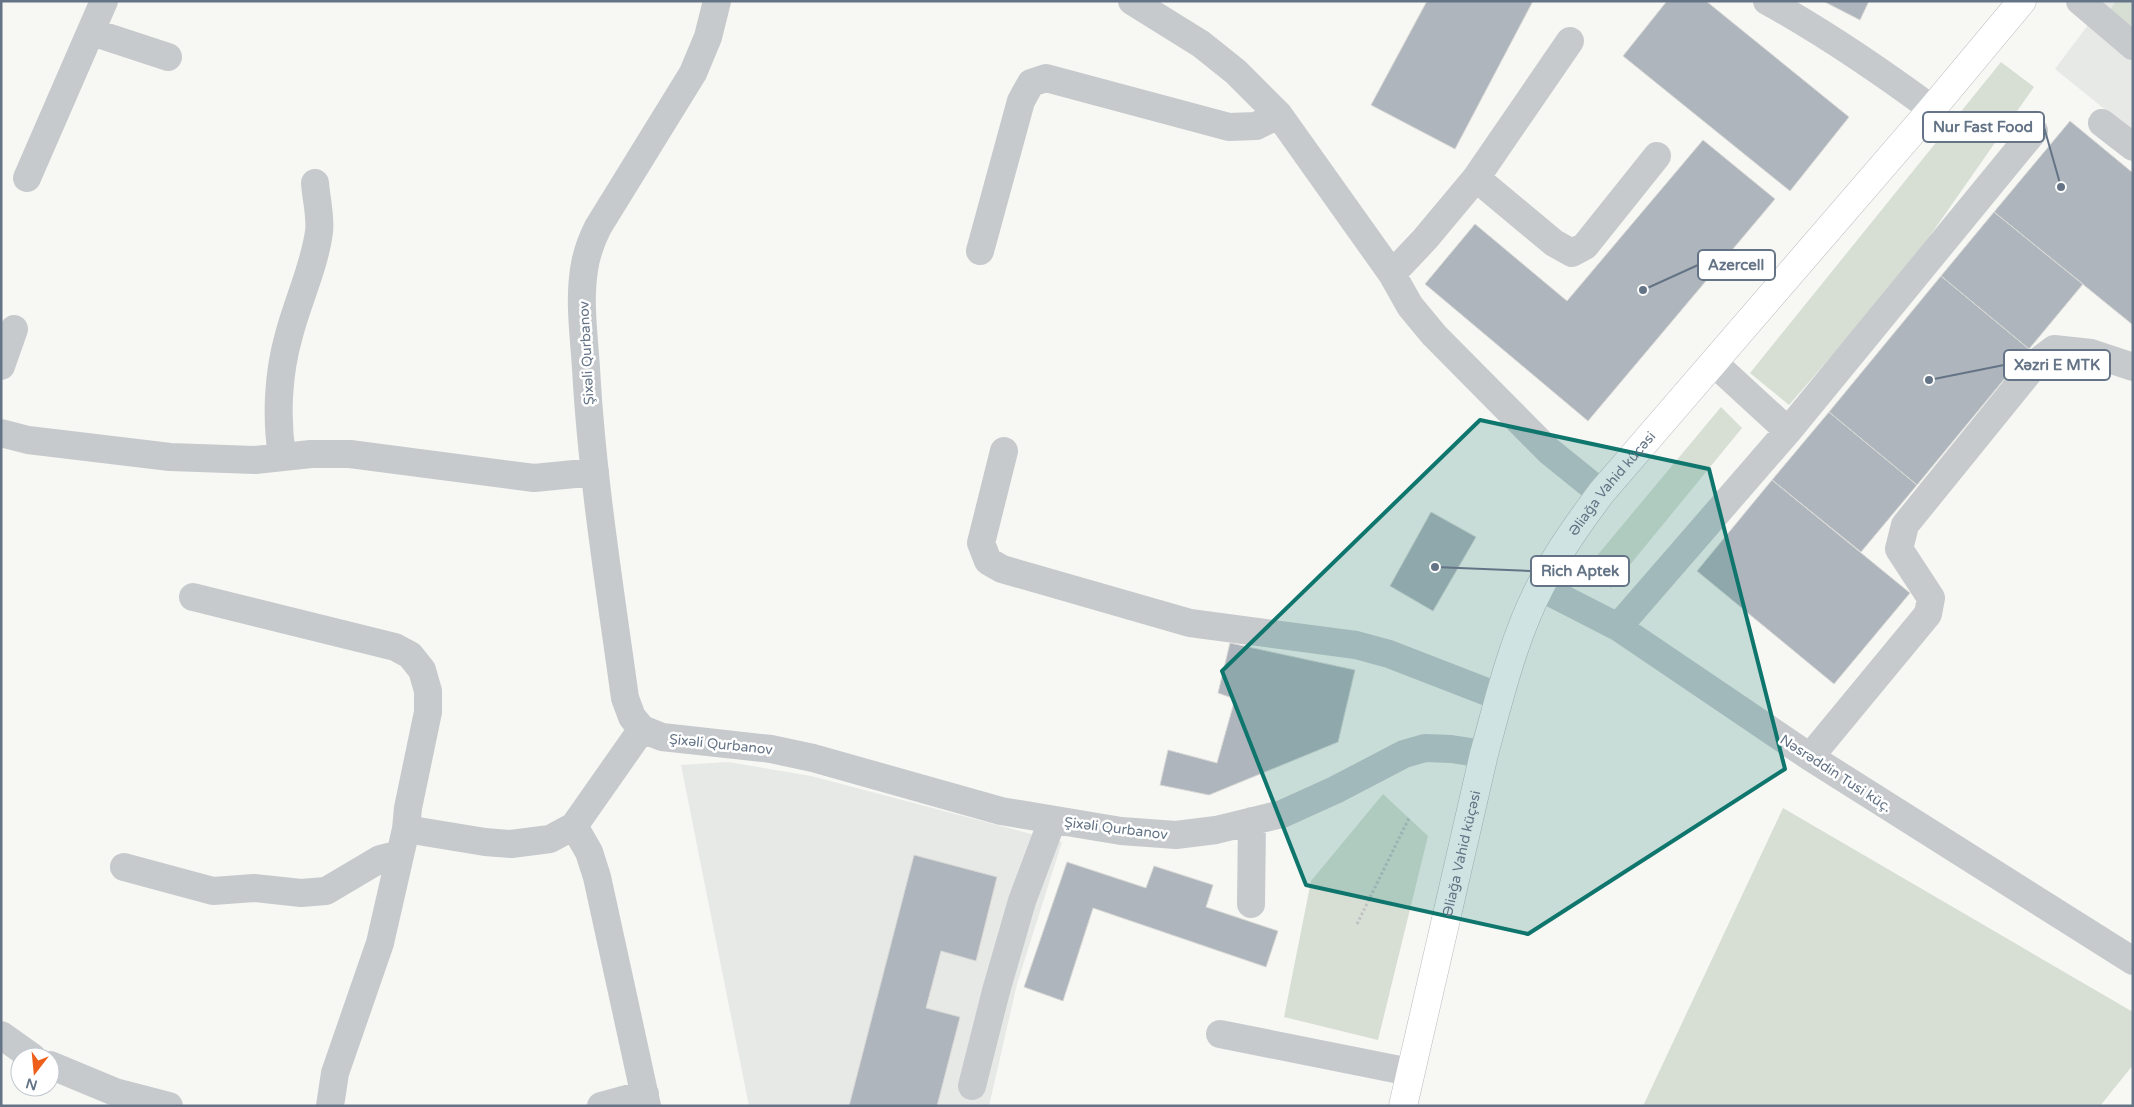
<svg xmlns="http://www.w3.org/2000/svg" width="2134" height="1107" viewBox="0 0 2134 1107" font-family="'Varela Round',sans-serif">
	<rect width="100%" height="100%" fill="#f7f7f3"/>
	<path fill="#e7e9e7" d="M 2106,1 L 2133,1 L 2133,132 L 2055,69 Z
		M 728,762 L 811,776 L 1062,842 L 1017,984 L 989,1106 L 749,1106 L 681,765 Z"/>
	<path fill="#d7dfd4" d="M 2116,1 L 2133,1 L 2133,30 L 2109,11 Z
		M 2001,62 L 2034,87 L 1906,270 L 1789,405 L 1750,373 Z
		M 1721,407 L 1742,428 L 1611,588 L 1585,570 Z
		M 1383,794 L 1428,836 L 1378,1040 L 1284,1017 L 1311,881 Z
		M 1783,808 L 2133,1012 L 2133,1065 L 2100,1106 L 1643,1106 Z"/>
	<path fill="#aeb5bc" stroke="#d8d8d6" d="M 1427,1 L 1533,1 L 1455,149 L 1371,105 Z
		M 1667,1 L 1706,1 L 1849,117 L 1790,191 L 1623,56 Z
		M 1823,1 L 1869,1 L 1860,20 Z
		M 2070,121 L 2133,173 L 2133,325 L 1994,212 Z
		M 1703,140 L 1775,199 L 1588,421 L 1425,284 L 1475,224 L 1567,301 Z
		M 1994,212 L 2083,284 L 2029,349 L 1941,276 Z
		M 1941,276 L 2029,349 L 1917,485 L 1829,412 Z
		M 1829,412 L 1917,485 L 1861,552 L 1772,480 Z
		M 1772,480 L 1910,593 L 1834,684 L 1697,571 Z
		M 1431,512 L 1476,537 L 1433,611 L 1390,586 Z
		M 1230,643 L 1355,670 L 1338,742 L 1209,795 L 1160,785 L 1168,750 L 1217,763 L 1235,699 L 1218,693 Z
		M 914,855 L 997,877 L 976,961 L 941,951 L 926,1008 L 960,1017 L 937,1106 L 849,1106 Z
		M 1067,862 L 1146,888 L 1154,866 L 1213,885 L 1206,907 L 1278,931 L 1266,967 L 1093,908 L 1063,1001 L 1024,987 Z"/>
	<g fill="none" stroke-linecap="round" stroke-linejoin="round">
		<g stroke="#b7bbbf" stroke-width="29">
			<g id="major">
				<path id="s1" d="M 1403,1106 L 1484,754 C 1499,699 1514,636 1541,585 C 1558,552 1579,523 1601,493 L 1932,109 L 2022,1"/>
			</g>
		</g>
		<path stroke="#c0c1c4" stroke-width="3" stroke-dasharray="2.5 2.5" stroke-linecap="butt" d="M 1357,924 L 1409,818"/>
		<path stroke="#c6cacd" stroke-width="28" d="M 717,1 L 708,37 L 693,73 L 598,227 C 591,241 586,254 584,270 C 579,302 584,336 586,368 C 592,478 610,589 625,698 L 632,717 L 642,729 L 662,737 L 771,749 L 813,758 L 1001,811 L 1121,831 L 1176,835 L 1216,830 L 1282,814 L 1335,790 L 1404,754 L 1425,748 L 1451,749 L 1484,754
			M 1132,1 L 1201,44 L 1236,72 L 1279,115 L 1392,274 L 1410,306 L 1434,335 L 1549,451 L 1601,493
			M 1767,1 C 1825,33 1879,70 1932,109
			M 2080,1 L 2133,46
			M 92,32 L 168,57
			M 2102,123 L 2133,147
			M 27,178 L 104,1
			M 1476,178 L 1554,243 L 1572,253 L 1585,246 L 1657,156
			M 980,251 L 1021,101 L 1031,83 L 1046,78 L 1229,127 L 1256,126 L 1279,115
			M 1392,274 L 1425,239 L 1476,178 L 1570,41
			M 1714,363 L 1788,431
			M 1,366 L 14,329
			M 1,433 L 28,440 L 170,457 L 255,460 L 311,454 L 350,454 L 534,478 L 595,472
			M 1004,451 L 981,543 L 988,561 L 1002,569 L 1190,623 L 1356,645 L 1389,654 L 1500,697
			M 282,456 C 276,417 278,373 289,335 C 298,300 314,268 319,232 C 321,217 316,198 315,183
			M 1540,587 L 1618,627 L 1810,757 L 2133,961
			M 193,597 L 395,647 L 410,655 L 422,670 L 428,691 L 428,712 L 408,808 L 406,829 L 380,943 L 335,1073 L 330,1106
			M 1618,627 L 1788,431 L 2034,131
			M 1810,757 L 1928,614 L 1931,598 L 1899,549 L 1905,525 L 2037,362 L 2054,349 L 2091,353 L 2133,367
			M 574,826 L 589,852 L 597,877 L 647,1106
			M 406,829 L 485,842 L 511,844 L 550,839 L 574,826 L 642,729
			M 124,867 L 213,891 L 254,888 L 301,893 L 326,891 L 380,859 L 400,854
			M 1251,904 L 1252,821
			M 1220,1034 L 1410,1072
			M 1,1035 L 32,1057
			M 50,1065 L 115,1092 L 169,1106
			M 972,1086 L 996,991 L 1022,901 L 1052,821
			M 601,1106 L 645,1094"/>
		<use href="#major" stroke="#fff" stroke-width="28"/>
	</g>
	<path fill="#0f766e" fill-opacity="0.2" stroke="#0f766e" stroke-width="4" stroke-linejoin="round" d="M 1480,420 L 1709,469 L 1785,769 L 1528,934 L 1306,885 L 1222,671 Z"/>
	<g text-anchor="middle" stroke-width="5" stroke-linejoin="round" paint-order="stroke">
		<g font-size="14" fill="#647486" stroke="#fff">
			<text transform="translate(586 353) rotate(-93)" y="5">Şixəli Qurbanov</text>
			<text dy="5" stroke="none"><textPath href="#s1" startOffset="664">Əliağa Vahid küçəsi</textPath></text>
			<text transform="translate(721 744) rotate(6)" y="5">Şixəli Qurbanov</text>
			<text transform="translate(1836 773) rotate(33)" y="5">Nəsrəddin Tusi küç.</text>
			<text transform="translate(1116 828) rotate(7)" y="5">Şixəli Qurbanov</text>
			<text dy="5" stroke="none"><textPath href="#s1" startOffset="259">Əliağa Vahid küçəsi</textPath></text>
		</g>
	</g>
	<path fill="none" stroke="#647486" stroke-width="2" d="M2061 187L2044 127M1643 290L1698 265M1929 380L2004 365M1435 567L1531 571"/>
	<g fill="#647486" stroke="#fff" stroke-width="2">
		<circle cx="2061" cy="187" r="5"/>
		<circle cx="1643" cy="290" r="5"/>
		<circle cx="1929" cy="380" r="5"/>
		<circle cx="1435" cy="567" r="5"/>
	</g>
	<g fill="#fff" stroke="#647486" stroke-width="2">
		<rect x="1923" y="112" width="121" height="30" rx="5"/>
		<rect x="1698" y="250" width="77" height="30" rx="5"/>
		<rect x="2004" y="350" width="106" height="30" rx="5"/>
		<rect x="1531" y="556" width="98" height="30" rx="5"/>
	</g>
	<g font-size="15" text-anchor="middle" font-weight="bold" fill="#647486">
		<text x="1983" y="132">Nur Fast Food</text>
		<text x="1736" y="270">Azercell</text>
		<text x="2057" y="370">Xəzri E MTK</text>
		<text x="1580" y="576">Rich Aptek</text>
	</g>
	<rect width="2134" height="1107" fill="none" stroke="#647486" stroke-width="5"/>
	<g transform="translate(35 1072) rotate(196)"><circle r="24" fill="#ffffff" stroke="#c1c7cf"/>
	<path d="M0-4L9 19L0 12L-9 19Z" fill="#ee5f1c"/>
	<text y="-8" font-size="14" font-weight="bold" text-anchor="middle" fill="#647486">N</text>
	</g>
</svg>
